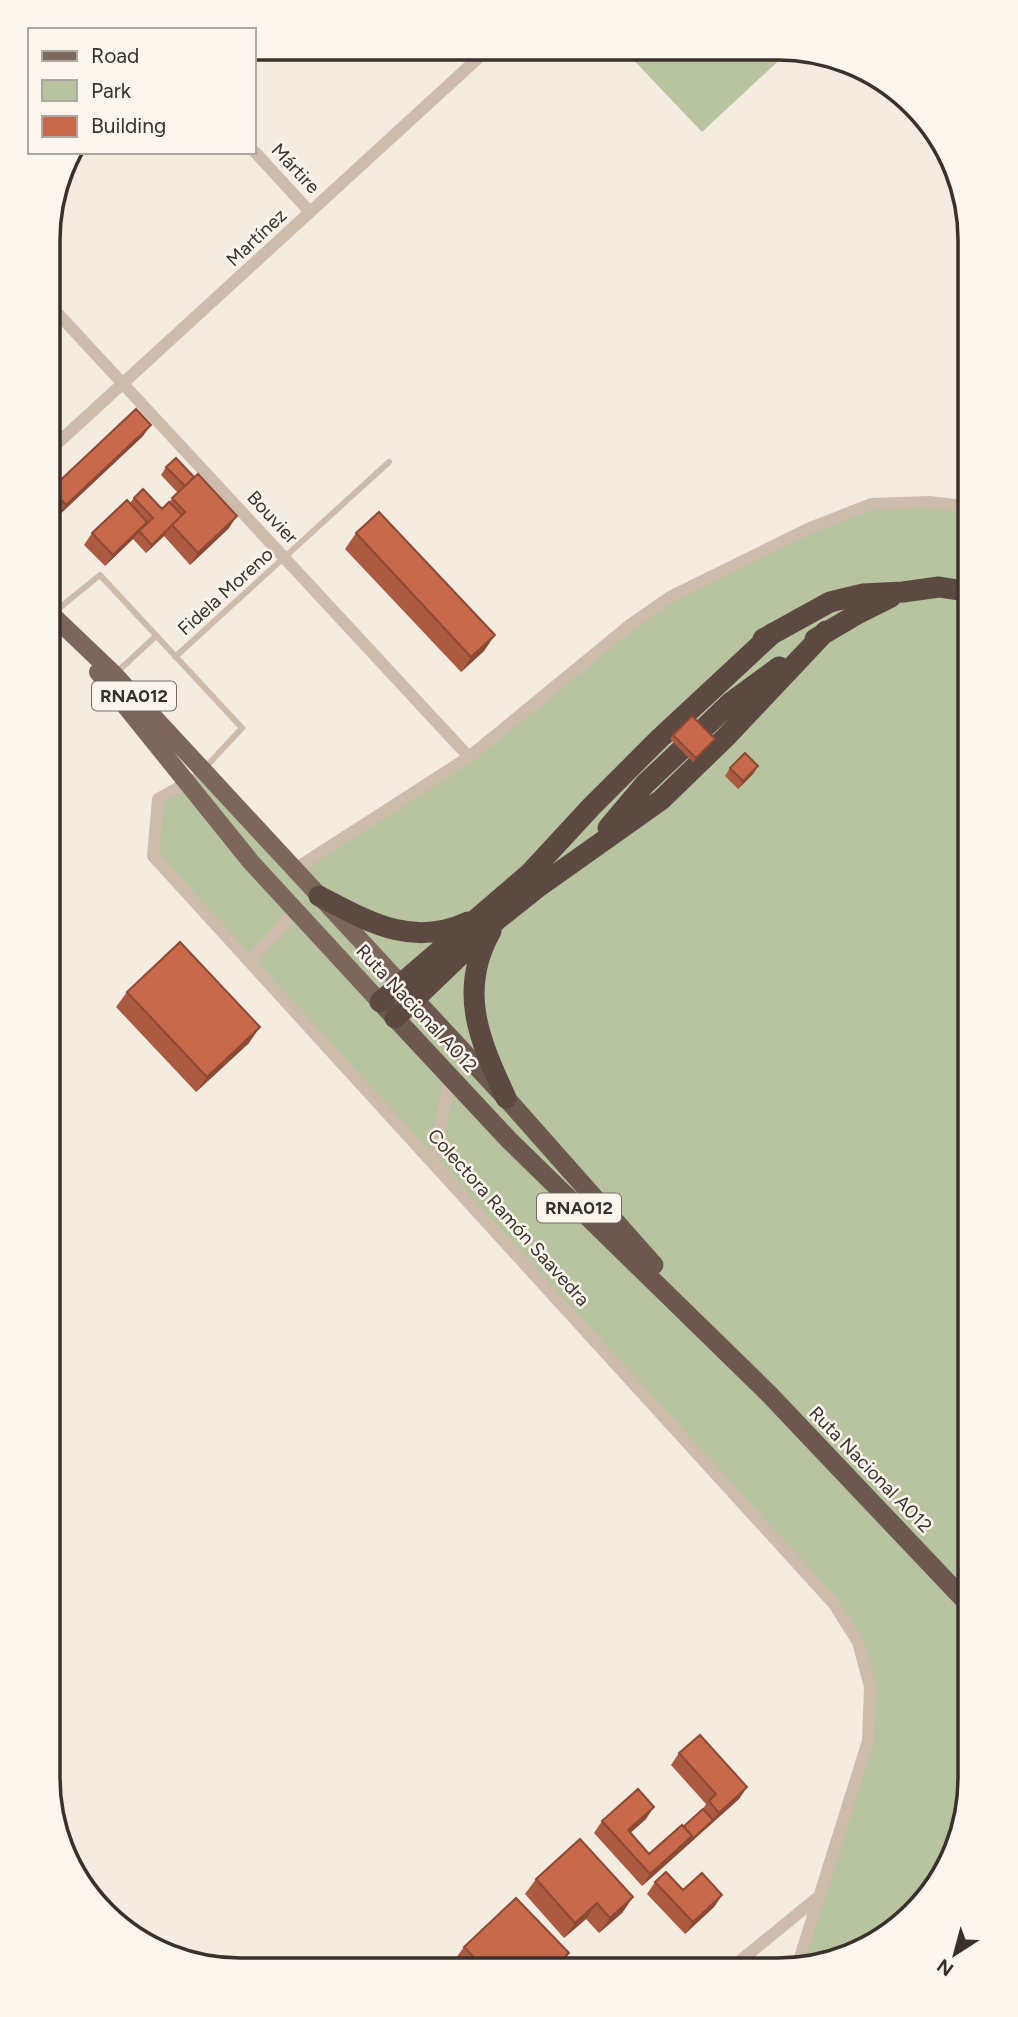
<svg xmlns="http://www.w3.org/2000/svg" width="1018" height="2017" viewBox="0 0 1018 2017" font-family="Figtree,sans-serif">
	<rect width="100%" height="100%" fill="#f4ebe1"/>
	<path fill="#b8c4a0" d="M 624,50 L 789,51 L 702,132 Z
		M 871,504 L 971,507 L 970,1791 L 931,1895 L 840,1960 L 797,1967 L 868,1741 L 870,1687 L 858,1642 L 834,1604 L 153,856 L 158,799 L 203,770 L 295,869 L 469,757 L 670,597 Z"/>
	<g fill="none" stroke-linecap="round" stroke-linejoin="round">
		<path stroke="#cdbbac" stroke-width="6" d="M 53,613 L 100,575 L 242,728 L 203,770 L 187,782
			M 175,657 L 389,462
			M 116,673 L 156,636"/>
		<path stroke="#cdbbac" stroke-width="12" d="M 254,151 L 310,212
			M 49,304 L 469,757
			M 49,451 L 488,49
			M 187,783 L 158,799 L 153,856 L 834,1604 L 858,1642 L 870,1687 L 868,1741 L 797,1967
			M 295,869 L 469,757 L 630,625 L 670,597 L 810,528 L 871,504 L 929,502 L 971,507
			M 250,961 L 296,911
			M 434,1162 L 450,1077
			M 729,1970 L 817,1898"/>
		<path stroke="#7d675c" stroke-width="18" d="M 48,611 L 114,674 L 401,984
			M 98,672 L 251,862 L 380,1002"/>
		<path stroke="#6c584f" stroke-width="19" d="M 404,988 L 506,1098 L 654,1265
			M 384,1006 L 509,1140 L 769,1394 L 970,1606"/>
		<path stroke="#5c4a42" stroke-width="21" d="M 763,639 L 830,602 L 863,594 L 903,592 L 939,587 L 971,592
			M 815,639 L 859,613 L 891,597
			M 701,731 L 730,703 L 779,667
			M 608,828 L 645,784 L 681,750
			M 319,896 C 369,922 412,948 468,922
			M 491,931 C 457,991 480,1041 506,1098
			M 380,1002 L 530,873 L 591,807 L 659,739 L 773,633
			M 395,1018 L 498,919 L 537,888 L 661,800 L 726,737 L 826,631"/>
	</g>
	<path fill="#ac5a40" d="M 143,436 L 57,517 L 49,508 L 49,493 L 51,489 Z
		M 166,467 L 229,528 L 190,565 L 164,536 L 146,553 L 133,539 L 105,566 L 84,545 L 92,533 L 130,503 L 134,498 L 162,509 L 178,493 L 161,475 Z
		M 356,533 L 484,651 L 461,672 L 345,549 Z
		M 673,735 L 715,739 L 693,762 L 670,739 Z
		M 758,766 L 753,774 L 738,789 L 725,776 L 730,768 Z
		M 127,992 L 249,1043 L 196,1092 L 116,1007 Z
		M 679,1753 L 747,1787 L 739,1799 L 642,1886 L 594,1833 L 602,1821 L 646,1819 L 630,1833 L 649,1854 L 684,1826 L 703,1809 L 706,1804 L 671,1765 Z
		M 536,1879 L 633,1897 L 622,1913 L 599,1933 L 586,1919 L 564,1938 L 525,1894 Z
		M 655,1882 L 683,1890 L 722,1895 L 714,1907 L 685,1934 L 647,1894 Z
		M 464,1947 L 569,1953 L 557,1969 L 460,1969 L 453,1962 Z"/>
	<path fill="#8c4a34" d="M 151,425 L 143,436 L 57,517 L 66,505 Z
		M 237,516 L 229,528 L 190,565 L 198,553 Z
		M 147,522 L 133,539 L 105,566 L 113,555 Z
		M 169,528 L 164,536 L 146,553 L 152,545 Z
		M 495,635 L 484,651 L 461,672 L 471,657 Z
		M 758,766 L 753,774 L 738,789 L 743,781 Z
		M 260,1027 L 249,1043 L 196,1092 L 207,1077 Z
		M 747,1787 L 739,1799 L 642,1886 L 650,1874 L 692,1836 L 713,1820 L 719,1813 Z
		M 654,1807 L 646,1819 L 620,1842 L 628,1830 Z
		M 722,1895 L 714,1907 L 685,1934 L 693,1922 Z
		M 633,1897 L 622,1913 L 599,1933 L 610,1918 Z
		M 597,1903 L 586,1919 L 564,1938 L 575,1923 Z
		M 569,1953 L 557,1969 L 552,1969 Z"/>
	<path fill="#c8694b" stroke="#8c4a34" stroke-width="2" d="M 49,404 L 58,414 L 49,423 Z
		M 136,409 L 151,425 L 66,505 L 51,489 Z
		M 176,458 L 194,477 L 185,486 L 166,467 Z
		M 198,474 L 237,516 L 198,553 L 172,525 L 185,512 L 172,498 Z
		M 143,489 L 162,509 L 169,502 L 182,515 L 152,545 L 139,531 L 153,518 L 134,498 Z
		M 127,500 L 147,522 L 113,555 L 92,533 Z
		M 379,512 L 495,635 L 471,657 L 356,533 Z
		M 692,716 L 715,739 L 696,758 L 673,735 Z
		M 745,753 L 758,766 L 743,781 L 730,768 Z
		M 180,942 L 260,1027 L 207,1077 L 127,992 Z
		M 700,1735 L 747,1787 L 719,1813 L 709,1801 L 716,1794 L 679,1753 Z
		M 638,1789 L 654,1807 L 628,1830 L 649,1854 L 682,1825 L 692,1836 L 650,1874 L 602,1821 Z
		M 703,1809 L 713,1820 L 687,1844 L 692,1836 L 684,1826 Z
		M 580,1839 L 633,1897 L 610,1918 L 597,1903 L 575,1923 L 536,1879 Z
		M 666,1872 L 683,1890 L 702,1873 L 722,1895 L 693,1922 L 655,1882 Z
		M 516,1898 L 569,1953 L 552,1969 L 485,1969 L 464,1947 Z
		M 447,1961 L 454,1969 L 439,1969 Z"/>
	<g text-anchor="middle" stroke-width="5" stroke-linejoin="round" paint-order="stroke">
		<g fill="#fbf5ee" stroke="#756b66" stroke-width="2">
			<rect x="92" y="681.5" width="84" height="29" rx="5"/>
			<rect x="537" y="1193.5" width="84" height="29" rx="5"/>
		</g>
		<g font-size="18" font-weight="bold" fill="#3b302b">
			<text x="134" y="702">RNA012</text>
			<text x="579" y="1214">RNA012</text>
		</g>
		<g font-size="19" fill="#3b302b" stroke="#fbf5ee">
			<text transform="translate(296 168) rotate(47)" y="7">Mártire</text>
			<text transform="translate(256 237) rotate(-43)" y="7">Martínez</text>
			<text transform="translate(273 517) rotate(47)" y="7">Bouvier</text>
			<text transform="translate(225 591) rotate(-42)" y="7">Fidela Moreno</text>
			<text transform="translate(417 1008) rotate(47)" y="7">Ruta Nacional A012</text>
			<text transform="translate(509 1217) rotate(48)" y="7">Colectora Ramón Saavedra</text>
			<text transform="translate(871 1469) rotate(46)" y="7">Ruta Nacional A012</text>
		</g>
	</g>
	<path d="M0 0H1018V2017H0ZM240 60H778A180 180 0 0 1 958 240V1778A180 180 0 0 1 778 1958H240A180 180 0 0 1 60 1778V240A180 180 0 0 1 240 60Z" fill="#fbf5ee" fill-rule="evenodd"/>
	<path fill="none" stroke="#3b302b" stroke-width="3.5" d="M240 60H778A180 180 0 0 1 958 240V1778A180 180 0 0 1 778 1958H240A180 180 0 0 1 60 1778V240A180 180 0 0 1 240 60Z"/>
	<rect x="28" y="28" width="228" height="126" fill="#fbf5ee" stroke="#aea6a0" stroke-width="2"/>
	<rect x="42" y="51" width="35" height="10" fill="#7d675c" stroke="#aea6a0" stroke-width="2"/>
	<text x="91" y="63" font-size="21" fill="#3b302b">Road</text>
	<rect x="42" y="80" width="35" height="21" fill="#b8c4a0" stroke="#aea6a0" stroke-width="2"/>
	<text x="91" y="98" font-size="21" fill="#3b302b">Park</text>
	<rect x="42" y="116" width="35" height="21" fill="#c8694b" stroke="#aea6a0" stroke-width="2"/>
	<text x="91" y="133" font-size="21" fill="#3b302b">Building</text>
	<g transform="translate(955 1954) rotate(216)" stroke="#fbf5ee" stroke-width="5" paint-order="stroke">
	<path d="M0-5L12 26L0 18L-12 26Z" fill="#3b302b"/>
	<text y="-10" font-size="19" font-weight="bold" text-anchor="middle" fill="#3b302b">N</text>
	</g>
</svg>
